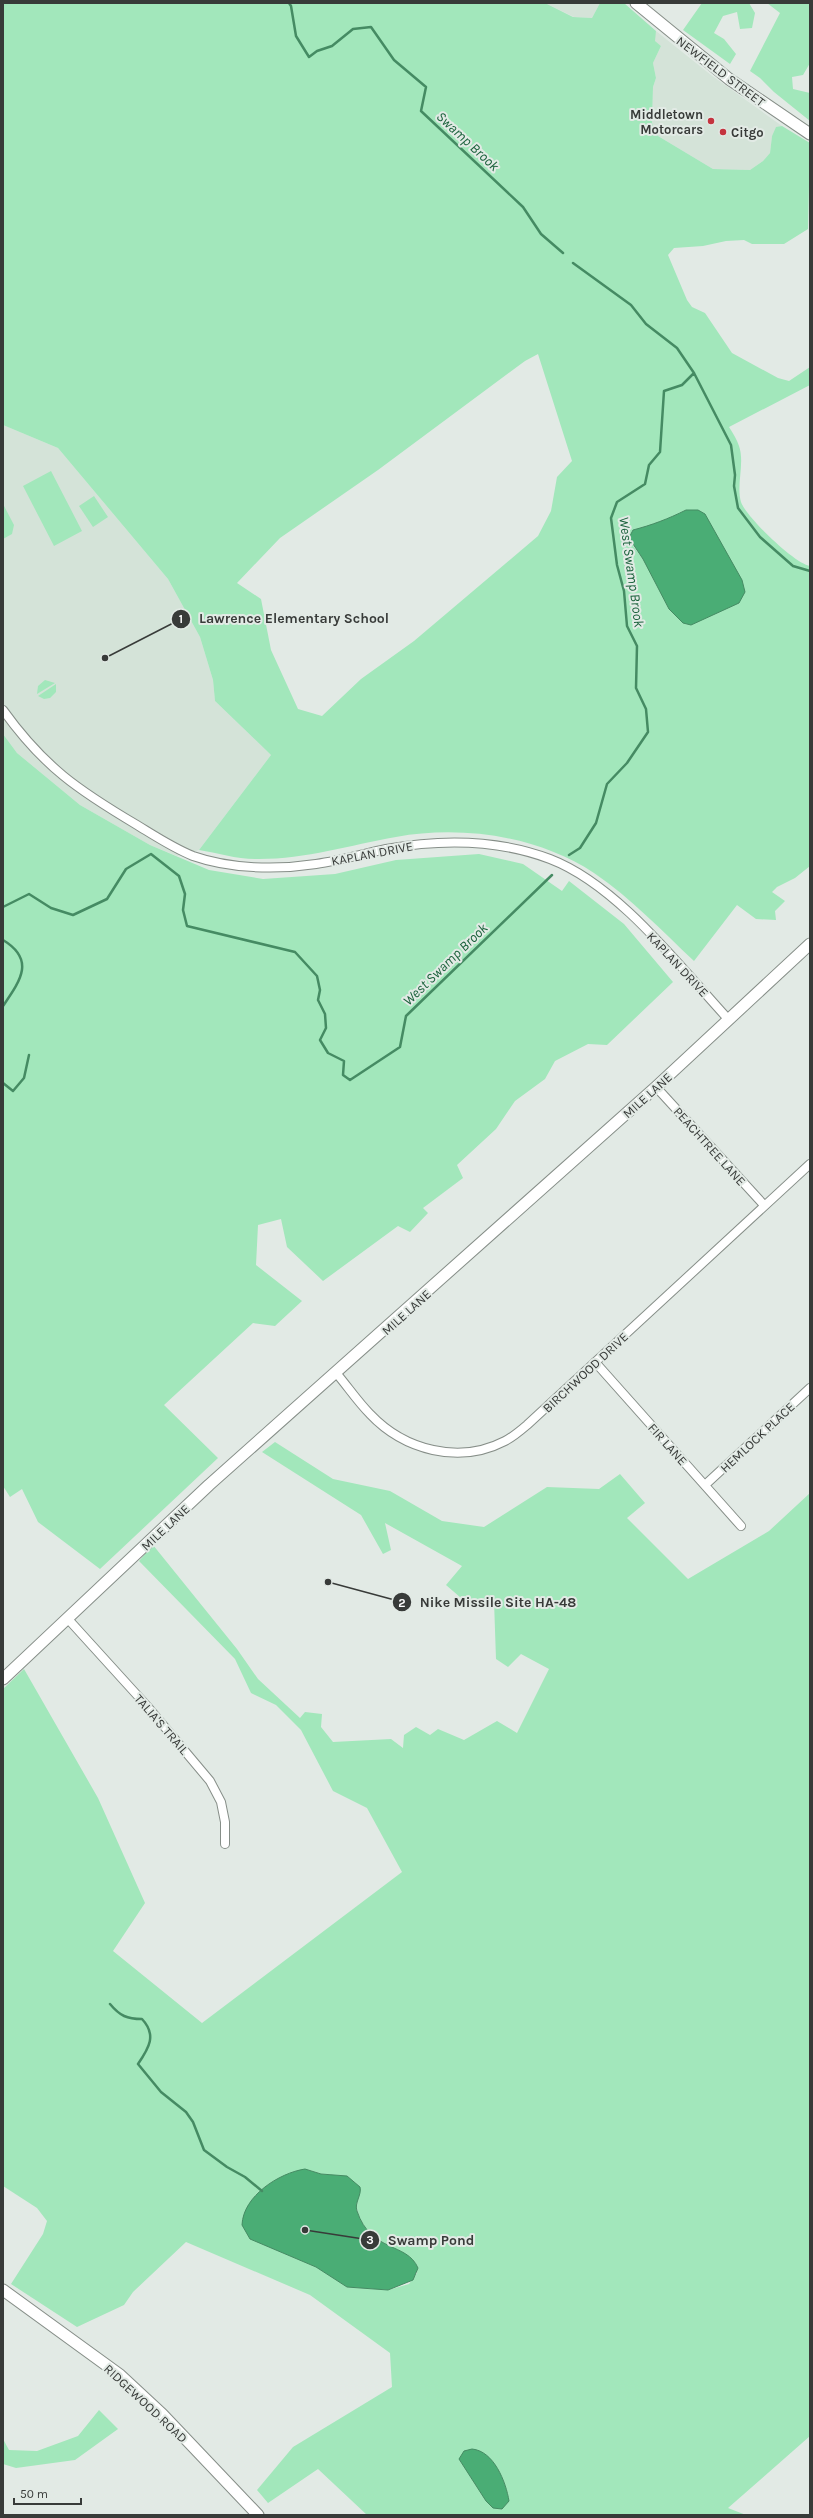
<svg xmlns="http://www.w3.org/2000/svg" width="813" height="2518" viewBox="0 0 813 2518" font-family="Karla,sans-serif">
	<rect width="100%" height="100%" fill="#e2eae5"/>
	<path fill="#d4e3d8" d="M 545,3 L 600,3 L 592,18 L 574,17 Z
		M 656,31 L 711,75 L 782,126 L 776,128 L 772,136 L 770,153 L 763,161 L 750,170 L 713,169 L 658,136 L 652,123 L 653,87 L 656,78 L 653,63 L 661,46 L 654,41 Z
		M 3,425 L 58,448 L 168,579 L 200,637 L 213,680 L 215,701 L 271,755 L 199,850 L 177,856 L 150,845 L 80,805 L 17,753 L 3,734 Z"/>
	<path fill="#a2e7bb" fill-rule="evenodd" d="M 3,3 L 545,3 L 573,17 L 592,18 L 600,3 L 624,3 L 656,31 L 655,41 L 661,46 L 653,63 L 656,78 L 653,87 L 652,123 L 658,136 L 713,169 L 750,170 L 763,161 L 770,153 L 772,136 L 776,127 L 782,126 L 810,143 L 808,229 L 784,244 L 752,244 L 744,240 L 726,241 L 703,246 L 674,248 L 668,255 L 687,300 L 692,307 L 705,313 L 732,353 L 778,378 L 789,381 L 810,367 L 810,385 L 729,427 C 733,433 737,440 739,446 C 745,463 736,485 741,502 C 746,517 795,564 810,566 L 810,866 L 795,878 L 777,887 L 772,892 L 785,901 L 775,911 L 776,920 L 756,919 L 737,905 L 694,961 C 662,931 631,898 594,873 C 538,836 462,825 396,837 C 350,845 306,859 259,859 C 239,860 218,853 199,850 L 271,755 L 215,701 L 213,680 L 200,637 L 168,579 L 58,448 L 3,425 ZM 538,354 L 572,461 L 557,477 L 551,511 L 538,536 L 414,641 L 361,679 L 322,716 L 298,709 L 271,650 L 261,599 L 237,583 L 280,538 L 378,470 L 525,361 ZM 686,510 L 643,559 L 631,543 L 633,530 L 664,521 Z
		M 702,3 L 749,3 L 755,13 L 752,28 L 740,29 L 737,12 L 723,16 L 714,33 L 724,39 L 736,54 L 730,64 L 683,30 Z
		M 767,3 L 810,3 L 810,63 L 803,75 L 792,77 L 793,89 L 810,93 L 810,121 L 774,92 L 760,78 L 750,71 L 780,13 Z
		M 51,471 L 82,531 L 54,546 L 23,486 Z
		M 94,496 L 108,517 L 93,527 L 79,506 Z
		M 3,504 L 14,525 L 12,534 L 3,539 Z
		M 45,680 L 55,683 L 37,694 L 38,686 Z
		M 56,684 L 56,692 L 50,698 L 44,699 L 38,696 Z
		M 3,734 L 17,753 L 80,805 L 150,845 L 209,870 L 263,879 L 335,874 L 396,860 L 479,854 L 523,864 L 562,891 L 569,881 L 624,924 L 673,982 L 607,1045 L 588,1044 L 555,1061 L 545,1079 L 515,1101 L 496,1129 L 457,1165 L 463,1178 L 423,1208 L 428,1213 L 410,1232 L 398,1226 L 323,1281 L 287,1247 L 281,1219 L 258,1225 L 256,1265 L 302,1301 L 275,1326 L 253,1323 L 164,1405 L 218,1458 L 100,1569 L 38,1522 L 22,1489 L 10,1497 L 3,1486 Z
		M 275,1442 L 333,1479 L 390,1491 L 442,1521 L 484,1527 L 547,1487 L 599,1489 L 620,1474 L 645,1503 L 627,1518 L 688,1579 L 769,1531 L 810,1493 L 810,2436 L 728,2508 L 746,2515 L 367,2515 L 318,2469 L 268,2503 L 257,2490 L 293,2447 L 392,2387 L 390,2353 L 310,2295 L 186,2242 L 133,2292 L 124,2305 L 77,2327 L 11,2284 L 43,2234 L 47,2221 L 37,2208 L 3,2186 L 3,1689 L 24,1669 L 98,1798 L 145,1903 L 113,1951 L 202,2023 L 402,1872 L 367,1808 L 333,1791 L 301,1730 L 276,1705 L 251,1693 L 235,1659 L 139,1561 L 153,1545 L 237,1649 L 258,1679 L 300,1718 L 305,1712 L 322,1714 L 321,1727 L 333,1742 L 391,1739 L 403,1748 L 404,1735 L 416,1727 L 430,1735 L 438,1729 L 464,1740 L 497,1721 L 517,1733 L 549,1669 L 521,1654 L 508,1667 L 496,1659 L 494,1601 L 461,1598 L 446,1585 L 462,1566 L 385,1523 L 391,1550 L 383,1554 L 361,1515 L 262,1452 ZM 309,2170 L 321,2174 L 330,2174 L 357,2204 C 356,2211 359,2216 362,2222 C 375,2250 415,2247 417,2273 L 409,2284 L 388,2290 L 347,2287 L 316,2267 L 250,2239 L 242,2220 C 244,2216 246,2210 248,2206 C 260,2183 287,2174 309,2170 ZM 490,2458 L 504,2484 L 483,2496 L 459,2459 Z
		M 99,2410 L 118,2429 L 75,2460 L 16,2468 L 3,2464 L 3,2439 L 9,2450 L 37,2451 L 78,2436 Z"/>
	<path fill="#4aad75" stroke="#458b63" d="M 686,510 L 698,510 L 705,514 L 742,580 L 745,592 L 739,603 L 691,625 L 683,623 L 669,609 L 643,559 L 629,538 L 633,530 C 652,525 668,519 686,510 Z
		M 305,2169 L 321,2174 L 347,2176 L 360,2187 C 362,2195 354,2203 357,2211 C 371,2253 407,2242 418,2268 L 413,2280 L 388,2290 L 347,2287 L 316,2267 L 250,2239 L 242,2225 C 243,2196 279,2173 305,2169 Z
		M 472,2449 C 494,2451 506,2482 509,2501 L 502,2509 L 493,2508 L 486,2501 L 459,2459 L 464,2451 Z"/>
	<g fill="none" stroke-linecap="round" stroke-linejoin="round">
		<path stroke="#458b63" stroke-width="2.5" d="M 289,3 L 291,6 L 296,36 L 309,57 L 317,51 L 332,46 L 353,29 L 371,27 L 394,60 L 426,87 L 421,111 L 523,207 L 541,234 L 563,253
			M 573,263 L 631,305 L 646,324 L 677,348 L 694,373 L 731,445 L 735,475 L 734,486 L 738,508 L 760,537 L 793,566 L 810,571
			M 569,855 L 580,848 L 596,823 L 607,784 L 627,763 L 648,732 L 646,709 L 636,688 L 637,646 L 627,626 L 624,591 L 617,565 L 611,518 L 617,502 L 645,484 L 649,465 L 660,452 L 664,391 L 682,385 L 694,373
			M 3,907 L 29,894 L 51,908 L 73,915 L 107,899 L 126,869 L 151,854 L 179,876 L 185,894 L 183,910 L 187,926 L 295,952 L 317,976 L 320,990 L 318,1000 L 325,1014 L 326,1028 L 320,1040 L 328,1053 L 344,1061 L 343,1075 L 350,1080 L 400,1047 L 406,1016 L 552,875
			M 3,940 C 36,960 20,981 3,1006
			M 3,1083 L 13,1091 L 24,1078 L 29,1055
			M 110,2004 C 120,2016 127,2019 142,2019 C 157,2035 149,2048 138,2064 L 161,2092 L 186,2112 L 193,2122 L 204,2150 L 227,2167 L 245,2177 L 262,2191"/>
		<g stroke="#868e88" stroke-width="10">
			<path id="street" d="M 3,710 C 44,767 78,790 137,825 C 155,836 173,848 193,856 C 230,869 277,870 316,864 C 339,861 363,854 386,849 C 441,839 497,839 550,859 C 618,885 680,967 729,1020
				M 656,1087 L 764,1205
				M 595,1362 L 741,1526
				M 337,1374 C 348,1387 358,1402 370,1414 C 404,1450 459,1465 505,1441 C 513,1437 520,1431 527,1425 L 810,1164
				M 705,1485 L 810,1388
				M 68,1619 L 147,1706 L 210,1781 L 221,1802 L 225,1822 L 225,1844"/>
		</g>
		<g stroke="#868e88" stroke-width="13">
			<path id="secondary" d="M 636,3 L 729,79 L 810,134
				M 3,1679 L 209,1485 L 656,1087 L 810,944
				M 3,2290 L 120,2375 L 162,2414 L 258,2515"/>
		</g>
		<use href="#street" stroke="#fff" stroke-width="8"/>
		<use href="#secondary" stroke="#fff" stroke-width="11"/>
	</g>
	<g fill="#c4343e" stroke="#e2eae5" stroke-width="1.5">
		<circle cx="711" cy="121" r="4"/>
		<circle cx="723" cy="132" r="4"/>
	</g>
	<g text-anchor="middle" stroke-width="4" stroke-linejoin="round" paint-order="stroke">
		<g font-size="13" fill="#383b39" stroke="#e2eae5">
			<text transform="translate(721 71) rotate(37)" y="5">NEWFIELD STREET</text>
			<text transform="translate(372 853) rotate(-11)" y="5">KAPLAN DRIVE</text>
			<text transform="translate(678 964) rotate(47)" y="5">KAPLAN DRIVE</text>
			<text transform="translate(647 1095) rotate(-42)" y="5">MILE LANE</text>
			<text transform="translate(710 1146) rotate(48)" y="5">PEACHTREE LANE</text>
			<text transform="translate(406 1312) rotate(-42)" y="5">MILE LANE</text>
			<text transform="translate(585 1372) rotate(-43)" y="5">BIRCHWOOD DRIVE</text>
			<text transform="translate(757 1437) rotate(-43)" y="5">HEMLOCK PLACE</text>
			<text transform="translate(668 1444) rotate(48)" y="5">FIR LANE</text>
			<text transform="translate(165 1527) rotate(-43)" y="5">MILE LANE</text>
			<text transform="translate(162 1724) rotate(49)" y="5">TALIA'S TRAIL</text>
			<text transform="translate(146 2403) rotate(43)" y="5">RIDGEWOOD ROAD</text>
		</g>
		<g font-size="13" font-weight="bold" fill="#383b39" stroke="#e2eae5" text-anchor="end">
			<text x="703" y="119">Middletown<tspan x="703" dy="15">Motorcars</tspan></text>
			<text x="731" y="137" text-anchor="start">Citgo</text>
		</g>
		<g font-size="14" font-style="italic" fill="#1b623c" stroke="#e2eae5">
			<text transform="translate(468 141) rotate(43)" y="5">Swamp Brook</text>
			<text transform="translate(632 572) rotate(82)" y="5">West Swamp Brook</text>
			<text transform="translate(445 964) rotate(-44)" y="5">West Swamp Brook</text>
		</g>
	</g>
	<path fill="none" stroke="#383b39" stroke-width="1.5" d="M105 658L181 619M328 1582L402 1602M305 2230L370 2240"/>
	<g fill="#383b39" stroke="#e2eae5" stroke-width="1.5">
		<circle cx="105" cy="658" r="4"/>
		<circle cx="328" cy="1582" r="4"/>
		<circle cx="305" cy="2230" r="4"/>
		<circle cx="181" cy="619" r="10"/>
		<circle cx="402" cy="1602" r="10"/>
		<circle cx="370" cy="2240" r="10"/>
	</g>
	<g font-size="12" text-anchor="middle" font-weight="bold" fill="#fff">
		<text x="181" y="623">1</text>
		<text x="402" y="1607">2</text>
		<text x="370" y="2244">3</text>
	</g>
	<g font-size="14" text-anchor="middle" font-weight="bold" fill="#383b39" stroke="#e2eae5" stroke-width="4" stroke-linejoin="round" paint-order="stroke">
		<text x="294" y="623">Lawrence Elementary School</text>
		<text x="498" y="1607">Nike Missile Site HA-48</text>
		<text x="431" y="2245">Swamp Pond</text>
	</g>
	<rect width="813" height="2518" fill="none" stroke="#383b39" stroke-width="8"/>
	<path d="M14 2498v6h67v-6" fill="none" stroke="#383b39" stroke-width="2"/>
	<text x="20" y="2498" font-size="12" fill="#383b39" stroke="#e2eae5" stroke-width="3" paint-order="stroke">50 m</text>
</svg>
